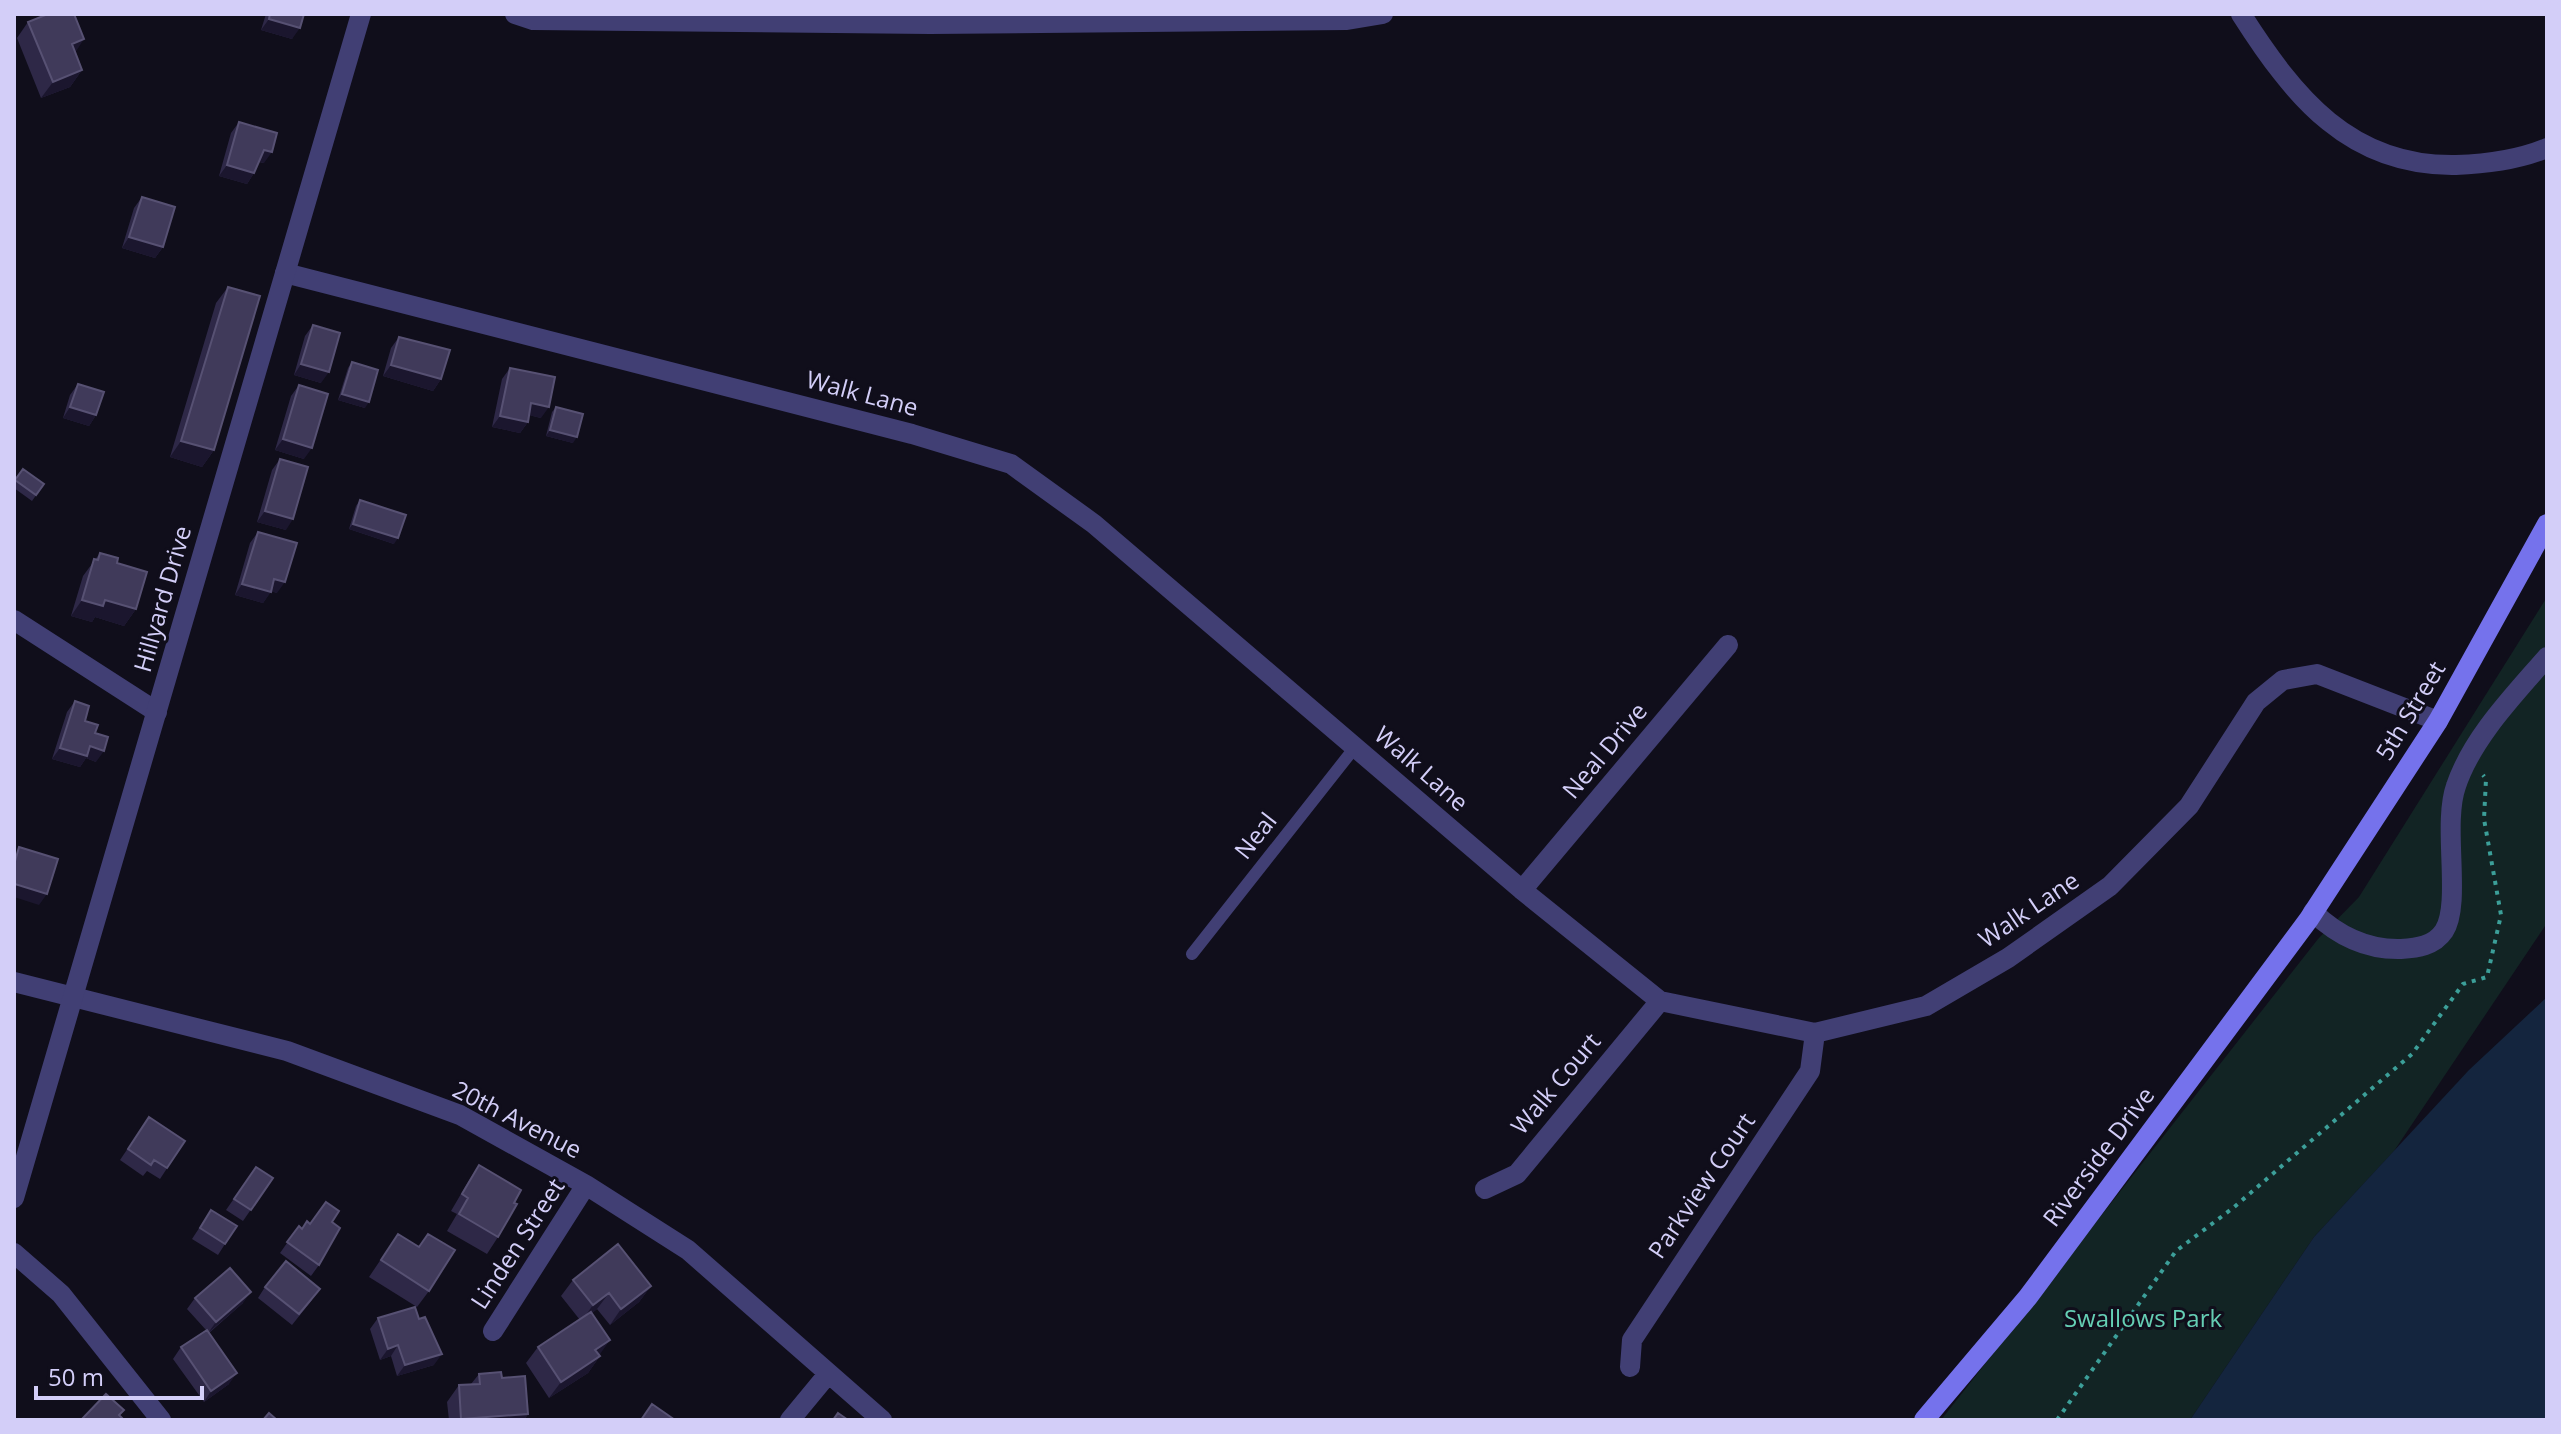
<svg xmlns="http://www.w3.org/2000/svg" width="2561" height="1434" viewBox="0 0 2561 1434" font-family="'Open Sans',sans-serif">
	<rect width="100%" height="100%" fill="#100e1b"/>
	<path fill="#122424" d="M 2547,597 L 2547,923 L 2394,1151 L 2314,1237 L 2190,1420 L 1941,1420 L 2318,939 L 2359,897 Z"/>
	<path fill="#14253e" d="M 2547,997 L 2547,1420 L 2190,1420 L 2314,1237 L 2469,1070 Z"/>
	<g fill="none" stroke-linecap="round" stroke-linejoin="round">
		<path stroke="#3c9f99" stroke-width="4" stroke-dasharray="4 6" stroke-linecap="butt" d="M 2057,1420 L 2176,1251 L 2233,1208 L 2412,1054 L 2463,984 L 2487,977 L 2501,915 L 2484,819 L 2486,779 L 2483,775"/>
		<path stroke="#413f74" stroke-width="12" d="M 1192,954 L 1356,746"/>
		<path stroke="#413f74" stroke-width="20" d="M 515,14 L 533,20 L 930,24 L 1347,20 L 1383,14
			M 2241,14 C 2294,97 2350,167 2456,165 C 2487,164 2518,160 2547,148
			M 285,273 L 912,434 L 1011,464 L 1094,524 L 1522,890 L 1660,1001 L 1815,1033 L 1926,1006 L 2008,958 L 2110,886 L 2189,806 L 2256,702 L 2283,680 L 2317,674 L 2438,721
			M 14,620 L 157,712
			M 1522,890 L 1728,645
			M 2313,912 C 2337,935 2367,950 2401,949 C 2417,948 2434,946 2444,931 C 2462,903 2442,825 2456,786 C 2472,738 2514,695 2547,657
			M 14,982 L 287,1051 L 460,1115 L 586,1185 L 688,1250 L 882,1420
			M 1485,1189 L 1517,1174 L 1660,1001
			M 14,1253 L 61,1294 L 161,1420
			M 493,1331 L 586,1185
			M 1630,1367 L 1632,1340 L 1810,1071 L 1815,1033
			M 790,1420 L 828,1374"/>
		<path stroke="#413f74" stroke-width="20" d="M 14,1198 L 361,14"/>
		<path stroke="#7572ec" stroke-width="20" d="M 1924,1420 L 2028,1297 L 2309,919 L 2438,721 L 2547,524"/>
	</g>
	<path fill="#2e2847" d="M 266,14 L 304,14 L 292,39 L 261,30 Z
		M 28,22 L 75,52 L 82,70 L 70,87 L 41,98 L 17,38 Z
		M 239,122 L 264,163 L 259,162 L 254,173 L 247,184 L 219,176 L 231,133 Z
		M 142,197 L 163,247 L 155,258 L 122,248 L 134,208 Z
		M 228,287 L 214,450 L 202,467 L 170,457 L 216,303 Z
		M 313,325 L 321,383 L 294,375 L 305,336 Z
		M 399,337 L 441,379 L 433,391 L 383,376 L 391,348 Z
		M 352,362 L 365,408 L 338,400 L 348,368 Z
		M 510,368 L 541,418 L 529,415 L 528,422 L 520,433 L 492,427 L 502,379 Z
		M 78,384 L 96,415 L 89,426 L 63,418 L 70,395 Z
		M 299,385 L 304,459 L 275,450 L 291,396 Z
		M 556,407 L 573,443 L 546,436 L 552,412 Z
		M 280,459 L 286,530 L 257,522 L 272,470 Z
		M 23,469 L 44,484 L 32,501 L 14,488 L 14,482 Z
		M 360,500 L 394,544 L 349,529 L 356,506 Z
		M 258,532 L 277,593 L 271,591 L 263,603 L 235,595 L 250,543 Z
		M 100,553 L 117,563 L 136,609 L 124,626 L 95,617 L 92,622 L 71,616 L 83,576 Z
		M 75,701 L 85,721 L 95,733 L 96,762 L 86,758 L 80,767 L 52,759 L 67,712 Z
		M 149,1117 L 185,1141 L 160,1179 L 147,1171 L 143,1176 L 120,1160 Z
		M 479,1165 L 498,1237 L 487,1254 L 447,1231 L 457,1214 L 451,1211 L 468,1182 Z
		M 256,1167 L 273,1178 L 243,1221 L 226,1210 Z
		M 211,1210 L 225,1244 L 218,1255 L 192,1239 Z
		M 332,1222 L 319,1265 L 311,1276 L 280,1253 L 299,1226 L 302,1229 L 310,1224 Z
		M 398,1234 L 419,1247 L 429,1291 L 417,1307 L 369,1277 Z
		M 573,1280 L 651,1286 L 639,1302 L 610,1325 L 597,1309 L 592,1313 L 600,1356 L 588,1373 L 549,1398 L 526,1363 L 538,1347 L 580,1320 L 561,1296 Z
		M 265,1287 L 312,1300 L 292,1325 L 258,1298 Z
		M 195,1298 L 243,1303 L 209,1333 L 229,1384 L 204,1402 L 173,1359 L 181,1347 L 206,1330 L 187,1309 Z
		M 378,1318 L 419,1319 L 434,1365 L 397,1376 L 391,1356 L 380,1360 L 370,1329 Z
		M 479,1374 L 502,1378 L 528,1414 L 524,1420 L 449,1420 L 447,1402 L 459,1385 L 471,1384 Z"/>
	<path fill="#1b162e" d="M 269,19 L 300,28 L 292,39 L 261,30 Z
		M 84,39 L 73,56 L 72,44 Z
		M 82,70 L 70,87 L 41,98 L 53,82 Z
		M 264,150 L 272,152 L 264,163 L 257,161 Z
		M 227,165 L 254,173 L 247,184 L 219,176 Z
		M 129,237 L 163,247 L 155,258 L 122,248 Z
		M 301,364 L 329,372 L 321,383 L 294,375 Z
		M 391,365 L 441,379 L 433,391 L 383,376 Z
		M 342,394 L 369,402 L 365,408 L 338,400 Z
		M 531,403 L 549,407 L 541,418 L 524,414 Z
		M 70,407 L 96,415 L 89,426 L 63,418 Z
		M 500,416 L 528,422 L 520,433 L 492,427 Z
		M 550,430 L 577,437 L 573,443 L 546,436 Z
		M 283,439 L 312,448 L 304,459 L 275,450 Z
		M 181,441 L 214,450 L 202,467 L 170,457 Z
		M 265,511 L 293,519 L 286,530 L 257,522 Z
		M 353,524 L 398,538 L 394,544 L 349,529 Z
		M 274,579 L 285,582 L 277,593 L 266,590 Z
		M 242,584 L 271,592 L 263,603 L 235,595 Z
		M 82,600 L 105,600 L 136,609 L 124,626 L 95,617 L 92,622 L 71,616 Z
		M 90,746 L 104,751 L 96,762 L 86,758 L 80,767 L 52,759 L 60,748 Z
		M 15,884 L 47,894 L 39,905 L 14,897 Z
		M 651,1286 L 639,1302 L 610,1325 L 621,1309 Z
		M 251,1292 L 243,1303 L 208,1333 L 216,1322 Z
		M 609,1293 L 597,1309 L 581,1322 L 593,1305 Z
		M 610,1340 L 598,1357 L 595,1350 Z
		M 398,1345 L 391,1356 L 380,1360 L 388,1349 Z
		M 442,1354 L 434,1365 L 397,1376 L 405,1365 Z
		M 600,1356 L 588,1373 L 549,1398 L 561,1382 Z
		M 237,1373 L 229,1384 L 204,1402 L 211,1391 Z
		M 528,1414 L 524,1420 L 461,1420 L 461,1419 Z"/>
	<path fill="#403a5a" stroke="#575173" stroke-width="2" d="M 48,14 L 74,14 L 84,39 L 72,44 L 82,70 L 53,82 L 28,22 Z
		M 270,14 L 304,14 L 300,28 L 269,19 Z
		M 239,122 L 277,133 L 272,152 L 264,150 L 254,173 L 227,165 Z
		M 142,197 L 175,207 L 163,247 L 129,237 Z
		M 228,287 L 260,296 L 214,450 L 181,441 Z
		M 313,325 L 340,333 L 329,372 L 301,364 Z
		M 399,337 L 450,350 L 441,379 L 391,365 Z
		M 352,362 L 378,370 L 369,402 L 342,394 Z
		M 510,368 L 555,377 L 549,407 L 531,403 L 528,422 L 500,416 Z
		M 78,384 L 104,392 L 96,415 L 70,407 Z
		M 299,385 L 328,394 L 312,448 L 283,439 Z
		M 556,407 L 583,414 L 577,437 L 550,430 Z
		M 280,459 L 308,467 L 293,519 L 265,511 Z
		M 23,469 L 44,484 L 36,495 L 15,480 Z
		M 360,500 L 406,515 L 398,538 L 353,524 Z
		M 258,532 L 297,543 L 285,582 L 274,579 L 271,592 L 242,584 Z
		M 100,553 L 118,558 L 117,563 L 147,572 L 136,609 L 105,600 L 103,606 L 82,600 L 94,559 L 98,560 Z
		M 75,701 L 89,706 L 85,721 L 98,725 L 95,733 L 108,737 L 104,751 L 90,746 L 87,756 L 60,748 Z
		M 19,847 L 58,859 L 47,894 L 15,884 L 14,887 L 14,865 Z
		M 149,1117 L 185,1141 L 167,1168 L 154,1160 L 151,1165 L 128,1149 Z
		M 479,1165 L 521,1190 L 514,1203 L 517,1204 L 498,1237 L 459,1214 L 468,1198 L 462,1194 Z
		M 256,1167 L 273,1178 L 251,1210 L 234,1199 Z
		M 326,1202 L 339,1211 L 332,1222 L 340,1228 L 319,1265 L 287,1242 L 299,1226 L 302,1229 L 307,1221 L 310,1224 Z
		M 211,1210 L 237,1226 L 225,1244 L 200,1228 Z
		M 398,1234 L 419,1247 L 428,1234 L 455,1250 L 429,1291 L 381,1260 Z
		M 618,1244 L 651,1286 L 621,1309 L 609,1293 L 593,1305 L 573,1280 Z
		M 286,1261 L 320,1289 L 299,1314 L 265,1287 Z
		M 230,1268 L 251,1292 L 216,1322 L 195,1298 Z
		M 415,1307 L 419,1319 L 425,1317 L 442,1354 L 405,1365 L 398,1345 L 388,1349 L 378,1318 Z
		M 591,1312 L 610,1340 L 595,1350 L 600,1356 L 561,1382 L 538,1347 Z
		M 207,1330 L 237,1373 L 211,1391 L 181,1347 Z
		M 501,1372 L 502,1378 L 525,1376 L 528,1414 L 461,1419 L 459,1385 L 480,1384 L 479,1374 Z
		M 106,1394 L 124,1410 L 119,1415 L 124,1420 L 81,1420 Z
		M 652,1404 L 675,1420 L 641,1420 Z
		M 269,1413 L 277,1420 L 263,1420 Z
		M 838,1413 L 848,1420 L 833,1420 Z"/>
	<g text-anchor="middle" stroke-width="6" stroke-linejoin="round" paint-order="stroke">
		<g font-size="24" fill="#d3cef8" stroke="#100e1b">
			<text transform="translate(862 394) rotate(15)" y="8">Walk Lane</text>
			<text transform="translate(163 599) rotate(-74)" y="8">Hillyard Drive</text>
			<text transform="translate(2411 711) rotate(-59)" y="8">5th Street</text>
			<text transform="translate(1605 751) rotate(-50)" y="8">Neal Drive</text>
			<text transform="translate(1421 769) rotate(41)" y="8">Walk Lane</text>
			<text transform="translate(1256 836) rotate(-52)" y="8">Neal</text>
			<text transform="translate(2029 910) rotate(-34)" y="8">Walk Lane</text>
			<text transform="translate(1556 1084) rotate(-50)" y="8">Walk Court</text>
			<text transform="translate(517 1120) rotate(27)" y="8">20th Avenue</text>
			<text transform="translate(2099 1157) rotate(-53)" y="8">Riverside Drive</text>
			<text transform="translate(1702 1186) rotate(-56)" y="8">Parkview Court</text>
			<text transform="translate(518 1244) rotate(-57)" y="8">Linden Street</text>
		</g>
		<g font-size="24" fill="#65ceb4" stroke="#100e1b">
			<text x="2143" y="1327">Swallows Park</text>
		</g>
	</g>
	<rect width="2561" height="1434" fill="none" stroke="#d3cef8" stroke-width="32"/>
	<path d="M36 1386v12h166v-12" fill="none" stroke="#d3cef8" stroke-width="4"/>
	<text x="48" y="1386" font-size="24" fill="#d3cef8" stroke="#100e1b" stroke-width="6" paint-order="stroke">50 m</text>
</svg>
